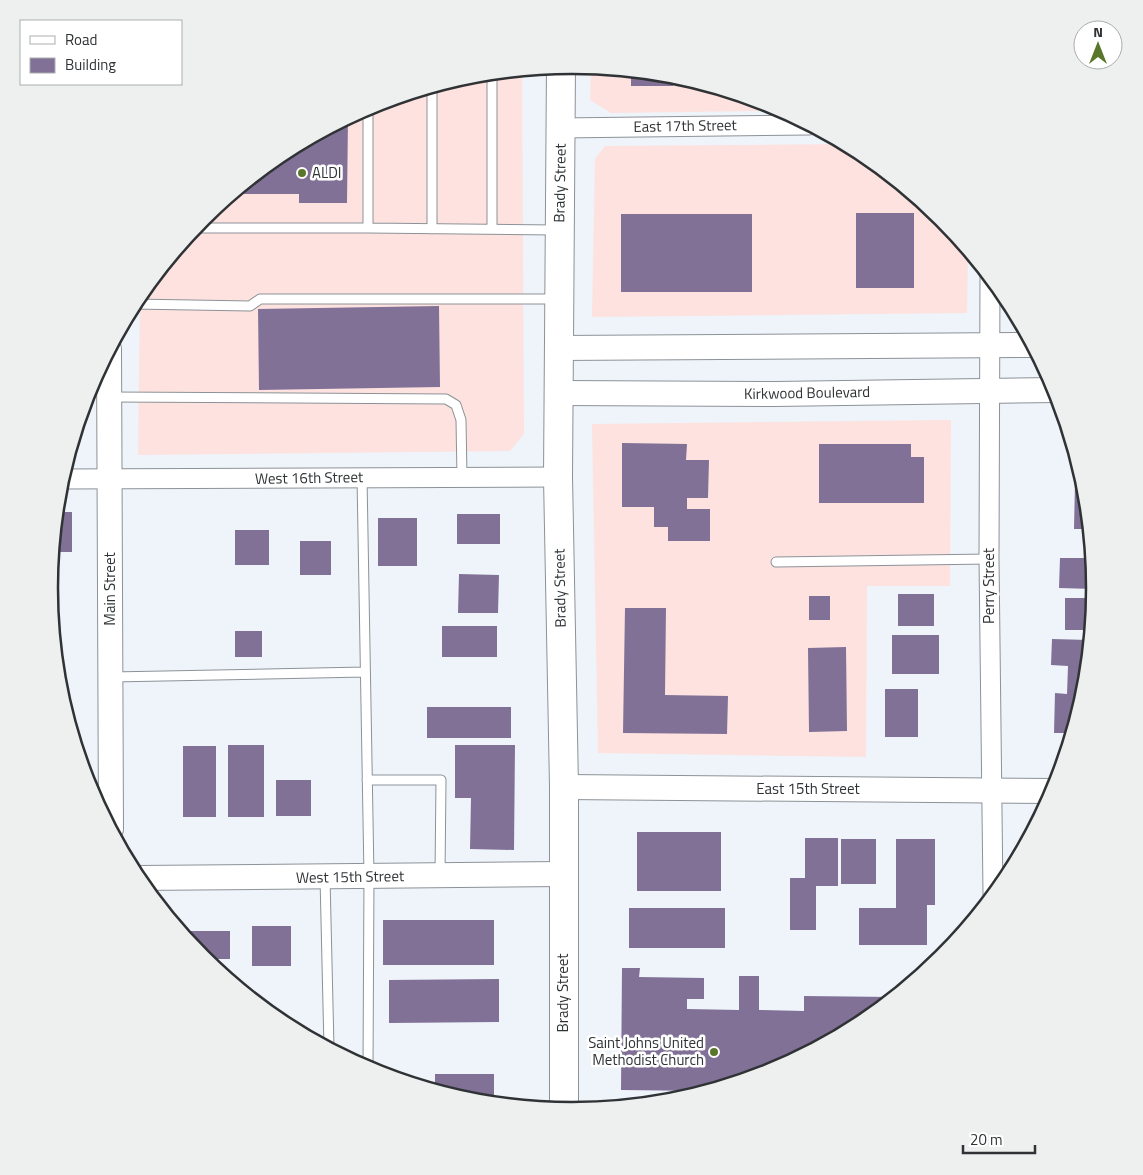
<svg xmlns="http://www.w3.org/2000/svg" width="1143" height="1175" viewBox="0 0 1143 1175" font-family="'Titillium Web',sans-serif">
	<rect width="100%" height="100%" fill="#eef4fa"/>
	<path fill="#fde2df" d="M 591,67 L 674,75 L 760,101 L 760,111 L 611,113 L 590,100 Z
		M 522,70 L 524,434 L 510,451 L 138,455 L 140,293 L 202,218 L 281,153 L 372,104 L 470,75 Z
		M 846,144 L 862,153 L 941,218 L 968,250 L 967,313 L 592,317 L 595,159 L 605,146 Z
		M 951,420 L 950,586 L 867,586 L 866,757 L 598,753 L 592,424 Z"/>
	<path fill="#817197" d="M 631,71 L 674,75 L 679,76 L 673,77 L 673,86 L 631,86 Z
		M 348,117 L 347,203 L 299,203 L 299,194 L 231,194 L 281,153 Z
		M 856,213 L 914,213 L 914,288 L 856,288 Z
		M 621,214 L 752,214 L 752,292 L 621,292 Z
		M 439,306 L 440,387 L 259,390 L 258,309 Z
		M 622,443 L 687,444 L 686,460 L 709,460 L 708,498 L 687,498 L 687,509 L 710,509 L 710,541 L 668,541 L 668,527 L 654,527 L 654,507 L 622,507 Z
		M 819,444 L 911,444 L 911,457 L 924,457 L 924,503 L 819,503 Z
		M 1075,482 L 1083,482 L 1084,486 L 1089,529 L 1074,529 Z
		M 56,512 L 72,512 L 72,552 L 52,552 Z
		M 457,514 L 500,514 L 500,544 L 457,544 Z
		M 378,518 L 417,518 L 417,566 L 378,566 Z
		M 235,530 L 269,530 L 269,565 L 235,565 Z
		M 300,541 L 331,541 L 331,575 L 300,575 Z
		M 1060,558 L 1091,558 L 1094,589 L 1059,588 Z
		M 459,574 L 499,575 L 498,613 L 458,613 Z
		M 898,594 L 934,594 L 934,626 L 898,626 Z
		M 809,596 L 830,596 L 830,620 L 809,620 Z
		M 1065,598 L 1093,598 L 1090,630 L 1065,630 Z
		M 625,608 L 666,608 L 665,695 L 728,696 L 727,734 L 623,733 Z
		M 442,626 L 497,626 L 497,657 L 442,657 Z
		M 235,631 L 262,631 L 262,657 L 235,657 Z
		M 892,635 L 939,635 L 939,674 L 892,674 Z
		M 1052,639 L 1089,640 L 1084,690 L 1071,733 L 1054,733 L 1055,693 L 1067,694 L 1068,666 L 1051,665 Z
		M 846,647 L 847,731 L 809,732 L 808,648 Z
		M 885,689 L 918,689 L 918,737 L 885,737 Z
		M 427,707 L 511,707 L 511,738 L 427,738 Z
		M 228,745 L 264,745 L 264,817 L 228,817 Z
		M 455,745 L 515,745 L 514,850 L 470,849 L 471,798 L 455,798 Z
		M 183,746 L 216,746 L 216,817 L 183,817 Z
		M 276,780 L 311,780 L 311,816 L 276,816 Z
		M 637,832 L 721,832 L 721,891 L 637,891 Z
		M 805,838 L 838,838 L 838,886 L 816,886 L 816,930 L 790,930 L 790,878 L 805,878 Z
		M 841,839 L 876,839 L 876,884 L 841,884 Z
		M 896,839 L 935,839 L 935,905 L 927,905 L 927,945 L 859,945 L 859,908 L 896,908 Z
		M 629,908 L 725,908 L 725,948 L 629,948 Z
		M 383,920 L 494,920 L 494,965 L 383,965 Z
		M 252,926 L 291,926 L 291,966 L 252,966 Z
		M 186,931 L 230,931 L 230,959 L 204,959 L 186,938 Z
		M 622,968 L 640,968 L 639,977 L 704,978 L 704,999 L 687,999 L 687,1009 L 739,1010 L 739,976 L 759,976 L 759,1010 L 804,1011 L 804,996 L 892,997 L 862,1022 L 771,1071 L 704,1091 L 621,1090 Z
		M 499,979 L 499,1022 L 389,1023 L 389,980 Z
		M 435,1074 L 494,1074 L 494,1103 L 469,1100 L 435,1090 Z"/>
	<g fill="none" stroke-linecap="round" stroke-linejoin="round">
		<g stroke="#8c9297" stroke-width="11">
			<path id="service" d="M 492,73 L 492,229
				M 368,106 L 368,228 L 556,230
				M 193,228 L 368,228
				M 432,229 L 432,86
				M 133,304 L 250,306 L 260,299 L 556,299
				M 110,397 L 446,399 L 456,405 L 461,420 L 462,477
				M 362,477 L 369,876 L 368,1068
				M 776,562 L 989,559
				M 111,677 L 365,672
				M 367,780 L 441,780 L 440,875
				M 325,877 L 329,1048"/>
		</g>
		<g stroke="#8c9297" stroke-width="21">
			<path id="minor" d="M 560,128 L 809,125
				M 990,278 L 989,559 L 993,894
				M 61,479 L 558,477"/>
		</g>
		<g stroke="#8c9297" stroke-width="26">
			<path id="tertiary" d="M 558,348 L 1032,345
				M 109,349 L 111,829
				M 558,393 L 775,394 L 1055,390
				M 564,787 L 1053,791
				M 137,878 L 563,874"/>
		</g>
		<g stroke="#8c9297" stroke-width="30">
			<path id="trunk" d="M 561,66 L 558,477 L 564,787 L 564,1110"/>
		</g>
		<use href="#service" stroke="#fff" stroke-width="9"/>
		<use href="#minor" stroke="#fff" stroke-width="19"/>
		<use href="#tertiary" stroke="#fff" stroke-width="24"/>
		<use href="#trunk" stroke="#fff" stroke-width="28"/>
	</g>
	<g fill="#5a762a" stroke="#fff" stroke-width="2">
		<circle cx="302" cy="173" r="5"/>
		<circle cx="714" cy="1052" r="5"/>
	</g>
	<g text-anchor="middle" stroke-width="5" stroke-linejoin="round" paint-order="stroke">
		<g font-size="15" fill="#303335" stroke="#fff">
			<text transform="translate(685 126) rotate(-1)" y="5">East 17th Street</text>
			<text transform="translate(560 183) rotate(-89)" y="5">Brady Street</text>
			<text transform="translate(807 393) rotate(-1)" y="5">Kirkwood Boulevard</text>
			<text transform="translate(309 478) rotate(-1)" y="5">West 16th Street</text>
			<text transform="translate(989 586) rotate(-90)" y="5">Perry Street</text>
			<text transform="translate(560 588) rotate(-91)" y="5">Brady Street</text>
			<text transform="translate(110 589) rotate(-90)" y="5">Main Street</text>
			<text x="808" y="794">East 15th Street</text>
			<text transform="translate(350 877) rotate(-1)" y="5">West 15th Street</text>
			<text transform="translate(563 993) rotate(-90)" y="5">Brady Street</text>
		</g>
		<g font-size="15" fill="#303335" stroke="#fff" text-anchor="start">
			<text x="312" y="178">ALDI</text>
			<text x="704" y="1048" text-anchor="end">Saint Johns United<tspan x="704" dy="17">Methodist Church</tspan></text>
		</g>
	</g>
	<path d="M0 0H1143V1175H0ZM58 588a514 514 0 1 1 1028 0a514 514 0 1 1-1028 0Z" fill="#eeefef" fill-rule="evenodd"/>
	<path fill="none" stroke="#303335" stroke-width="2.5" d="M58 588a514 514 0 1 1 1028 0a514 514 0 1 1-1028 0Z"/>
	<rect x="20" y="20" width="162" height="65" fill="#ffffff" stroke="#acadae"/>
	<rect x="30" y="36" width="25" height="8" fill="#ffffff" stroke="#acadae"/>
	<text x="65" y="45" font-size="15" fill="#303335">Road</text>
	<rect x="30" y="58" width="25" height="15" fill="#817197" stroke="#acadae"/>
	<text x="65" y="70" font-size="15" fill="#303335">Building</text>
	<g transform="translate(1098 45)"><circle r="24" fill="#ffffff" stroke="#acadae"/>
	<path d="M0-4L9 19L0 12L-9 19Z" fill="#5a762a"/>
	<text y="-8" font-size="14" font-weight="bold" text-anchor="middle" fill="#303335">N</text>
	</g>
	<path d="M963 1145v8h72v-8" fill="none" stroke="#303335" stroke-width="2.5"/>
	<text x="970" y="1145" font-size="15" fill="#303335" stroke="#ffffff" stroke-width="4" paint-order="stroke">20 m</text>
</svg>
